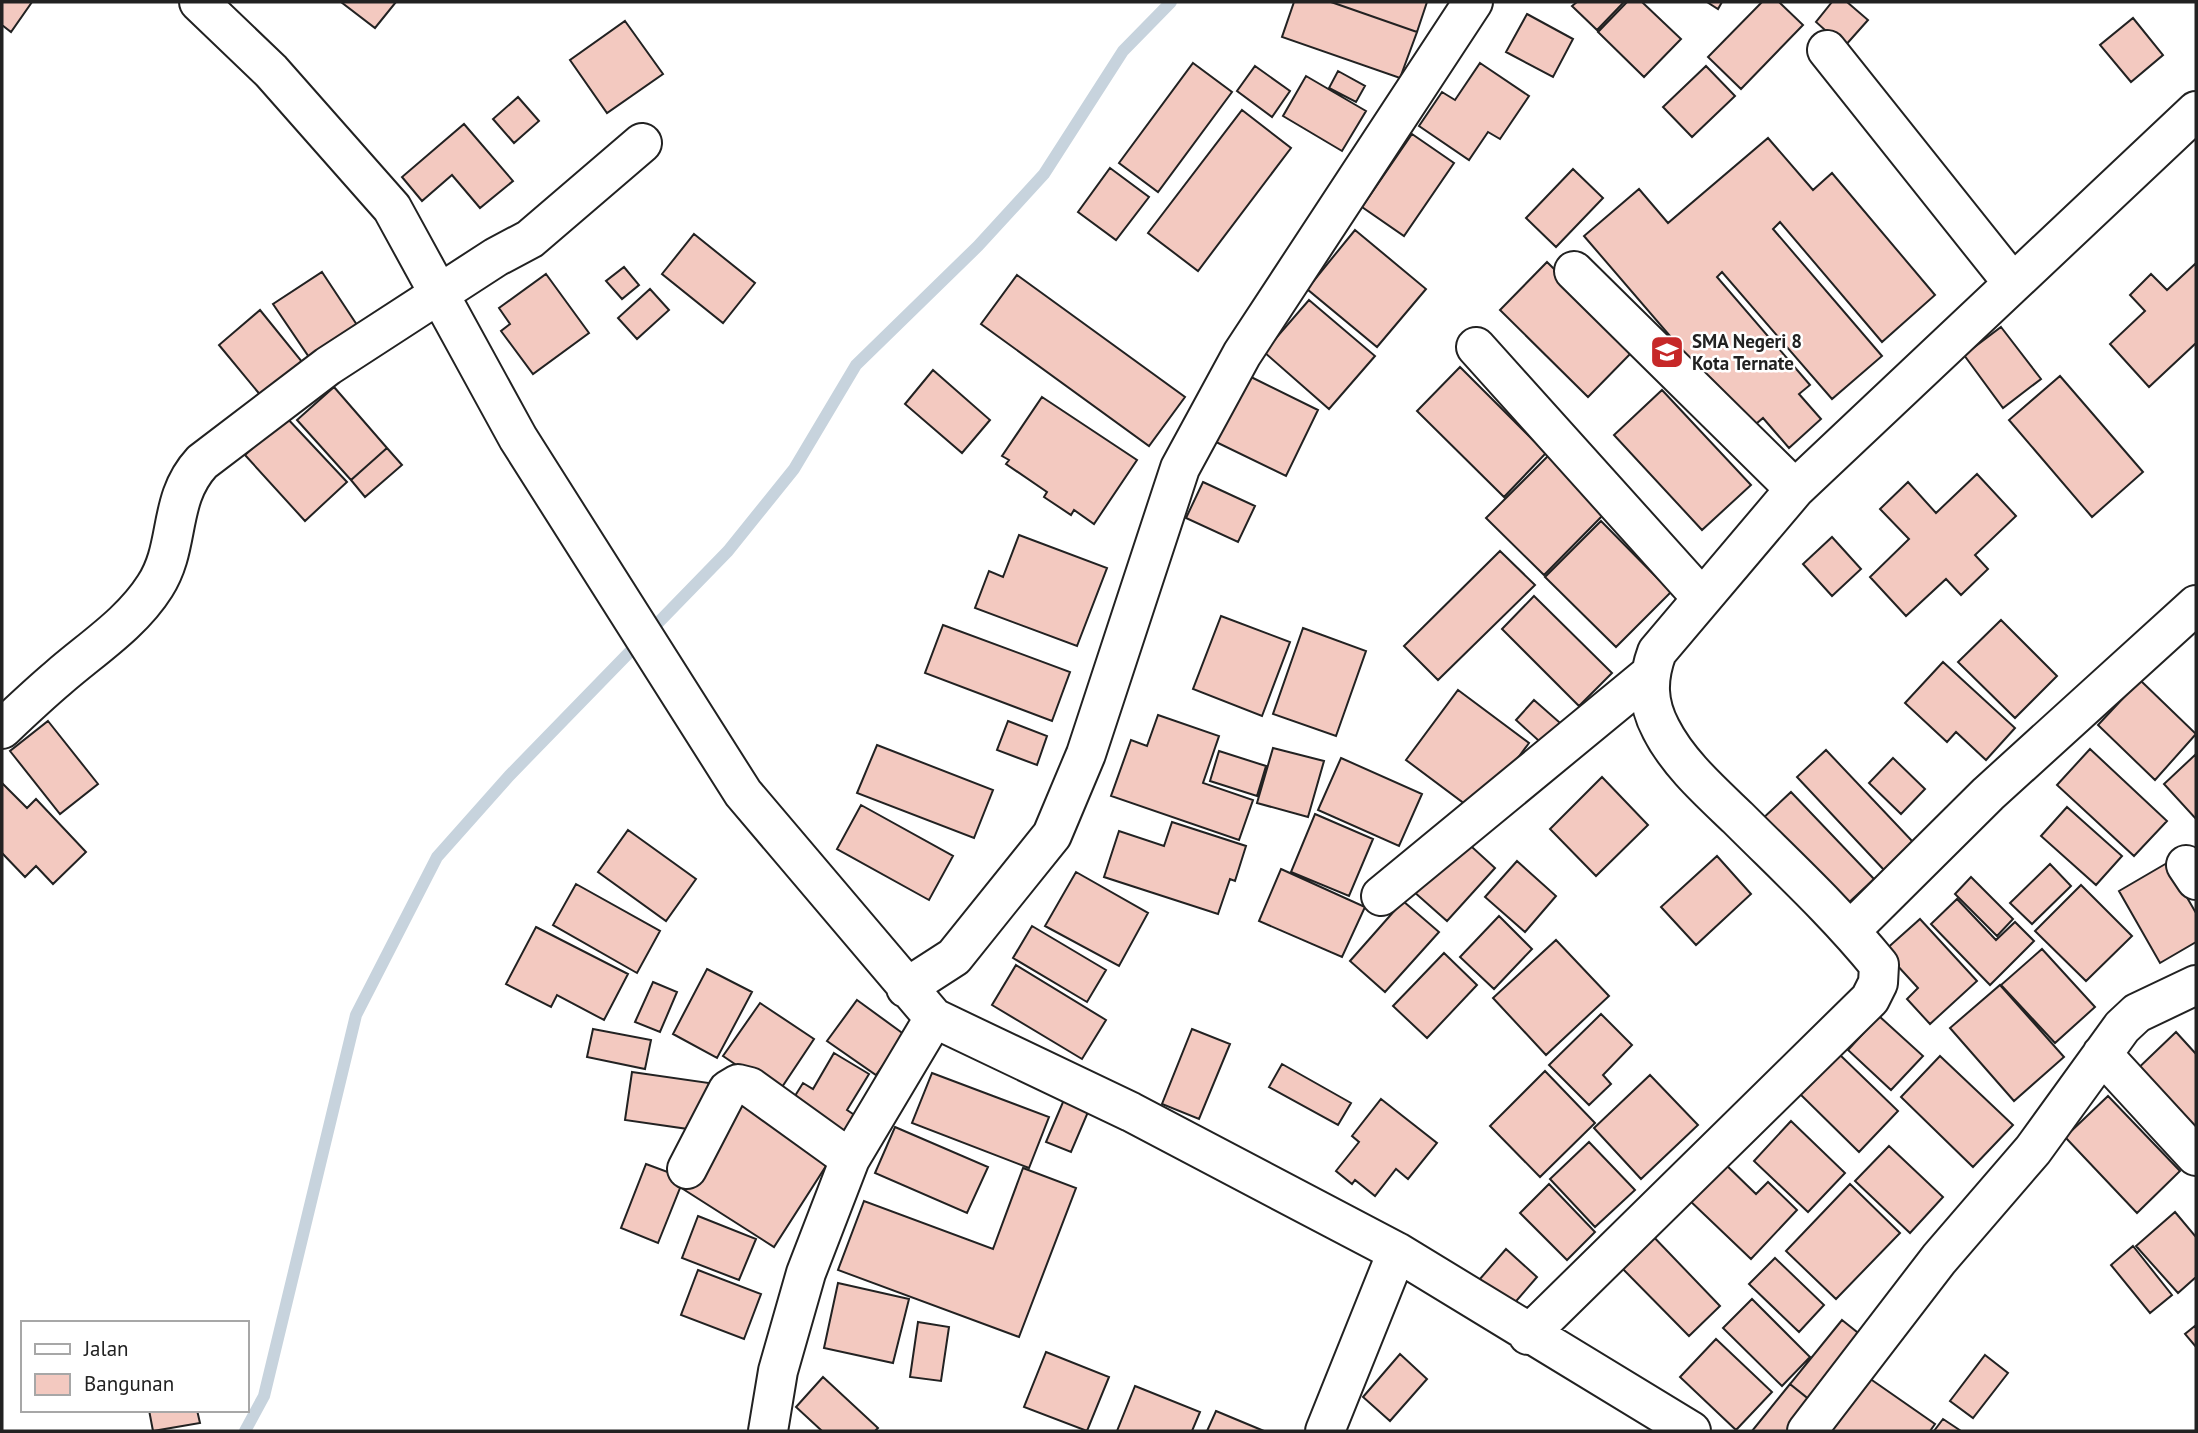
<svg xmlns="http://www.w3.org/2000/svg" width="2198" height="1433" viewBox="0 0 2198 1433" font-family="'PT Sans',sans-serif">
	<rect width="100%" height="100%" fill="#fff"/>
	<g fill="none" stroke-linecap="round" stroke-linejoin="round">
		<path stroke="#c7d3dd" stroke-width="12" d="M 245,1431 L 264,1396 L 356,1015 L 437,857 L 509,776 L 728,551 L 794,469 L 856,365 L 978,246 L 1044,174 L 1123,51 L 1171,2"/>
	</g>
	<path fill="#f3c9c0" stroke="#222" stroke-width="2" d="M 2,2 L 32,2 L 11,32 L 2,25 Z
		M 341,2 L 396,2 L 375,28 Z
		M 1294,2 L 1331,2 L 1417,32 L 1400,78 L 1282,37 Z
		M 1331,2 L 1427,2 L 1417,32 Z
		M 1577,2 L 1624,2 L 1597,30 L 1572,6 Z
		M 1627,2 L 1642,2 L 1681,39 L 1644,77 L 1598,32 Z
		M 1707,2 L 1722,2 L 1718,9 Z
		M 1762,2 L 1779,2 L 1803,25 L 1741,89 L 1708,57 Z
		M 1832,2 L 1847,2 L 1868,20 L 1844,47 L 1816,22 Z
		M 1527,14 L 1573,39 L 1553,77 L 1506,52 Z
		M 2133,18 L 2163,55 L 2131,82 L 2100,45 Z
		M 625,21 L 663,74 L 607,113 L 570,60 Z
		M 1193,63 L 1232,92 L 1158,192 L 1119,163 Z
		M 1480,63 L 1529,96 L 1500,139 L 1488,132 L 1469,160 L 1419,126 L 1442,92 L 1455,100 Z
		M 1255,66 L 1290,91 L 1272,117 L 1237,91 Z
		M 1706,66 L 1735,96 L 1692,137 L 1663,107 Z
		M 1338,71 L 1365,86 L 1356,102 L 1329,88 Z
		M 1306,76 L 1366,111 L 1342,151 L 1283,116 Z
		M 518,97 L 539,121 L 514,143 L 493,119 Z
		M 1242,110 L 1291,148 L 1198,271 L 1148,233 Z
		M 464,124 L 513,181 L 480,208 L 452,175 L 422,201 L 402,177 Z
		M 1412,134 L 1454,163 L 1404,236 L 1362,207 Z
		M 1768,138 L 1813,190 L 1832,173 L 1935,295 L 1882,342 L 1780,222 L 1773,229 L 1882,356 L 1832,399 L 1722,272 L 1717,277 L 1810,385 L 1799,394 L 1821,419 L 1789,448 L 1763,418 L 1750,429 L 1584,236 L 1639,189 L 1668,223 Z
		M 1110,168 L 1149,197 L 1116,240 L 1078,212 Z
		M 1573,169 L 1603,198 L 1556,247 L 1526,218 Z
		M 1355,230 L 1426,289 L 1377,347 L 1307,289 Z
		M 694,234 L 755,283 L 723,323 L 662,274 Z
		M 1547,262 L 1635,349 L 1588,397 L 1500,310 Z
		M 2196,263 L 2196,343 L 2149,387 L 2110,344 L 2145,311 L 2130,295 L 2151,274 L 2167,290 Z
		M 624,267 L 639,285 L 622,299 L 606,281 Z
		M 322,272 L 359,328 L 311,360 L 273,304 Z
		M 546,274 L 589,333 L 533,374 L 501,331 L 510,324 L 499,308 Z
		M 1017,275 L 1185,397 L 1149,446 L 981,324 Z
		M 650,289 L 669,310 L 637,339 L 618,318 Z
		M 1309,300 L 1375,356 L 1329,409 L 1264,352 Z
		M 260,310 L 303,363 L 262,397 L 219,345 Z
		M 2001,327 L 2041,379 L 2003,408 L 1964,355 Z
		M 1460,367 L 1546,453 L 1504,497 L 1417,411 Z
		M 933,370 L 990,420 L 962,453 L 905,404 Z
		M 1249,376 L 1318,410 L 1286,476 L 1216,442 Z
		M 2060,376 L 2143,472 L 2092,517 L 2009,420 Z
		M 334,387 L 387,448 L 351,480 L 297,420 Z
		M 1662,390 L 1751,485 L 1702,530 L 1614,435 Z
		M 1042,397 L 1137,460 L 1094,524 L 1074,510 L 1071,515 L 1044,497 L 1047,492 L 1006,464 L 1009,460 L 1002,456 Z
		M 286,417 L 347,482 L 305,521 L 245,455 Z
		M 387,448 L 402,465 L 365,497 L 351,480 Z
		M 1551,453 L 1608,510 L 1544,575 L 1486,518 Z
		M 1977,474 L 2016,516 L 1975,555 L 1988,569 L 1961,595 L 1946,579 L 1906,616 L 1870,577 L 1909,539 L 1880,509 L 1908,482 L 1936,513 Z
		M 1203,482 L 1255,506 L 1238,542 L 1186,518 Z
		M 1601,521 L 1671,592 L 1616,647 L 1545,577 Z
		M 1019,535 L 1107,568 L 1077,646 L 975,608 L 989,571 L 1003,577 Z
		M 1832,537 L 1861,569 L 1832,596 L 1803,564 Z
		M 1500,551 L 1535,585 L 1438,680 L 1404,646 Z
		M 1534,596 L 1612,673 L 1579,706 L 1502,629 Z
		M 1221,616 L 1290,642 L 1262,716 L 1193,689 Z
		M 2001,620 L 2057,676 L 2015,718 L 1958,662 Z
		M 943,625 L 1070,672 L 1052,721 L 925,673 Z
		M 1303,628 L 1366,651 L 1336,736 L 1273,714 Z
		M 1943,662 L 2015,728 L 1986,760 L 1956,732 L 1947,742 L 1905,703 Z
		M 2140,680 L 2196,734 L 2155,780 L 2098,725 Z
		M 1458,690 L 1529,743 L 1477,813 L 1406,760 Z
		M 1534,700 L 1567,729 L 1549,750 L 1516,720 Z
		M 1158,715 L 1219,736 L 1203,783 L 1253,800 L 1239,840 L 1111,796 L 1131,740 L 1147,746 Z
		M 48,721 L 98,784 L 60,814 L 10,751 Z
		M 1008,721 L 1047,736 L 1037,765 L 997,750 Z
		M 877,745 L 993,790 L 974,838 L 857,793 Z
		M 1273,748 L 1324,761 L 1308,817 L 1257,803 Z
		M 2090,749 L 2167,821 L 2134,856 L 2057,785 Z
		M 1826,750 L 1913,842 L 1884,870 L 1797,777 Z
		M 1219,751 L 1266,766 L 1257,796 L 1210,781 Z
		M 2196,754 L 2196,819 L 2164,784 Z
		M 1341,758 L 1422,794 L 1399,846 L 1318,810 Z
		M 1893,758 L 1925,789 L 1901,814 L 1869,783 Z
		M 1602,777 L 1648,825 L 1596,876 L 1550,829 Z
		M 2,783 L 27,808 L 36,799 L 86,852 L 53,884 L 36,866 L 25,877 L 2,853 Z
		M 1791,792 L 1874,879 L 1843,908 L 1760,821 Z
		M 861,805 L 953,856 L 929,900 L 837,849 Z
		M 2067,807 L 2122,856 L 2096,885 L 2041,836 Z
		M 1315,814 L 1373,839 L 1349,896 L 1291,872 Z
		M 1172,822 L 1246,846 L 1235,881 L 1230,879 L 1218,914 L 1104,877 L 1119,831 L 1164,846 Z
		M 628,830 L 696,879 L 666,921 L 598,872 Z
		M 1461,837 L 1495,868 L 1447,921 L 1413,891 Z
		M 1717,856 L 1751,894 L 1696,945 L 1661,907 Z
		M 1517,861 L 1556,896 L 1525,932 L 1485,897 Z
		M 2167,863 L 2196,913 L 2196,942 L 2160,963 L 2119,891 Z
		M 2050,864 L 2071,886 L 2032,924 L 2010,903 Z
		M 1281,869 L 1365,907 L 1342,957 L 1259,921 Z
		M 1076,872 L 1148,913 L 1119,966 L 1045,926 Z
		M 1971,877 L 2013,919 L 1997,936 L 1955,894 Z
		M 576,884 L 660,931 L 637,973 L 553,925 Z
		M 2081,885 L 2132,936 L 2086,981 L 2035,931 Z
		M 1957,899 L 1996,940 L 2015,922 L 2034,941 L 1990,985 L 1931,924 Z
		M 1403,901 L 1439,932 L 1385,992 L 1350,961 Z
		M 1499,916 L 1532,949 L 1494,989 L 1460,957 Z
		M 1920,919 L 1977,981 L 1930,1024 L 1907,999 L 1918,988 L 1884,951 Z
		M 1032,926 L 1106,970 L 1087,1002 L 1013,958 Z
		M 536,927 L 628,974 L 604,1020 L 557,995 L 551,1007 L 506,984 Z
		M 1556,940 L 1609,996 L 1546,1055 L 1493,998 Z
		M 2042,949 L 2095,1007 L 2055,1043 L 2001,985 Z
		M 1444,953 L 1477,985 L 1427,1038 L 1393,1006 Z
		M 1016,965 L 1106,1020 L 1082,1059 L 992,1005 Z
		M 707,969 L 752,992 L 717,1058 L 673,1034 Z
		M 653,982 L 677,992 L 660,1032 L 635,1022 Z
		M 2000,985 L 2064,1057 L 2014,1101 L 1950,1028 Z
		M 857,1000 L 905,1035 L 876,1075 L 827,1041 Z
		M 760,1003 L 814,1039 L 778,1093 L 723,1056 Z
		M 1601,1014 L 1632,1045 L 1603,1075 L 1611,1084 L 1589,1105 L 1549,1065 Z
		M 1879,1016 L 1923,1056 L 1891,1090 L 1848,1050 Z
		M 593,1029 L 651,1040 L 645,1069 L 587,1057 Z
		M 1192,1029 L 1230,1044 L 1199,1119 L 1162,1104 Z
		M 2176,1032 L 2196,1054 L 2196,1145 L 2130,1076 Z
		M 834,1053 L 869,1074 L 847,1110 L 856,1116 L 843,1136 L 790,1104 L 803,1083 L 813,1089 Z
		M 1838,1053 L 1898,1111 L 1859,1152 L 1800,1094 Z
		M 1940,1056 L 2013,1125 L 1973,1167 L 1901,1097 Z
		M 1282,1064 L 1351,1103 L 1338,1125 L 1269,1087 Z
		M 1545,1071 L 1595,1123 L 1540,1177 L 1490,1126 Z
		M 632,1072 L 709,1083 L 702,1131 L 625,1120 Z
		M 932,1073 L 1049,1117 L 1029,1168 L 912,1123 Z
		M 1650,1075 L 1698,1125 L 1641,1179 L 1594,1128 Z
		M 1066,1095 L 1091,1105 L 1071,1152 L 1046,1142 Z
		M 2108,1096 L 2180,1171 L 2137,1213 L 2065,1137 Z
		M 741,1097 L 833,1155 L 774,1247 L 683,1189 Z
		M 1381,1099 L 1437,1143 L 1408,1179 L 1396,1169 L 1375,1196 L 1355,1180 L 1352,1184 L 1336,1171 L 1359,1142 L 1352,1136 Z
		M 1791,1121 L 1845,1173 L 1808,1212 L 1754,1161 Z
		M 895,1127 L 988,1167 L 967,1213 L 875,1173 Z
		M 1589,1142 L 1635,1190 L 1595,1227 L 1550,1179 Z
		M 1889,1146 L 1943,1197 L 1910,1233 L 1855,1181 Z
		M 1722,1161 L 1756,1194 L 1768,1182 L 1797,1210 L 1751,1259 L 1687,1198 Z
		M 646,1164 L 684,1178 L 658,1243 L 621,1228 Z
		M 1023,1168 L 1076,1188 L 1019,1337 L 838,1270 L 864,1201 L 993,1249 Z
		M 1549,1184 L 1595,1232 L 1567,1260 L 1520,1213 Z
		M 1850,1184 L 1900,1233 L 1836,1299 L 1786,1251 Z
		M 2175,1212 L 2196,1237 L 2196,1277 L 2178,1293 L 2136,1246 Z
		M 698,1216 L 756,1239 L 739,1280 L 682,1258 Z
		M 1648,1231 L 1720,1306 L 1689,1336 L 1616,1262 Z
		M 2133,1246 L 2172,1295 L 2150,1313 L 2111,1265 Z
		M 1506,1249 L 1537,1277 L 1504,1315 L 1473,1287 Z
		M 1775,1258 L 1824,1305 L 1799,1332 L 1749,1284 Z
		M 698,1270 L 761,1294 L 744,1339 L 681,1315 Z
		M 838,1283 L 909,1299 L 893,1363 L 824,1348 Z
		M 1752,1299 L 1810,1357 L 1782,1386 L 1723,1328 Z
		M 1842,1320 L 1872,1344 L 1821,1409 L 1790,1384 Z
		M 918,1322 L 949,1327 L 941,1381 L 910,1377 Z
		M 2196,1325 L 2196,1347 L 2185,1334 Z
		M 1716,1339 L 1772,1392 L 1736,1430 L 1680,1377 Z
		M 1046,1352 L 1109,1377 L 1087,1431 L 1024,1407 Z
		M 1400,1354 L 1427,1379 L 1390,1421 L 1363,1397 Z
		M 1985,1355 L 2008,1373 L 1973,1418 L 1950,1401 Z
		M 823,1377 L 878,1428 L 875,1431 L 822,1431 L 796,1407 Z
		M 1869,1378 L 1935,1424 L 1930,1431 L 1832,1431 Z
		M 1790,1384 L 1821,1409 L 1803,1431 L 1752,1431 Z
		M 1135,1386 L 1200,1412 L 1192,1431 L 1117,1431 Z
		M 149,1410 L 197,1410 L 200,1423 L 153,1431 Z
		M 1216,1411 L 1264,1431 L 1207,1431 Z
		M 1943,1419 L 1961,1431 L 1934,1431 Z"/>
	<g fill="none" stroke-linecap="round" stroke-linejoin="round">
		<g stroke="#222" stroke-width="42">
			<path id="minor" d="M 199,2 L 271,71 L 392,208 L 518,438 L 743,793 L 934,1018 L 1131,1112 L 1397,1252 L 1691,1431
				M 1827,50 L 2012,282
				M 1574,271 L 1795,489
				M 1476,347 L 1701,597
				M 2,729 C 20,712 39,694 58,678 C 91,649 131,624 155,586 C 181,546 167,500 202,462 L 328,366 L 496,257 L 530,239 L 642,143
				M 2186,865 L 2196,880
				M 1381,896 L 1648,676
				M 1851,930 L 1988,794 L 2196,605
				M 906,988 L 954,957 L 1052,835 L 1086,754 L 1180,468 L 1242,354 L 1473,2
				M 2102,1054 L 2196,1156
				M 687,1169 L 728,1090 L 738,1084 L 750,1087 L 850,1159
				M 1528,1335 L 1870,999 L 1878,983 L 1879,965 C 1836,912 1786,866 1738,818 C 1711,792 1678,763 1661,729 C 1647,703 1647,679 1657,652 L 1795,489 L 2196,111
				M 768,1431 L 778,1371 L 806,1273 L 850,1159 L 934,1018
				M 1325,1431 L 1397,1252
				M 1807,1431 L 1939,1259 L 2033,1150 L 2122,1027 L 2137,1013 L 2196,985"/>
		</g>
		<use href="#minor" stroke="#fff" stroke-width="38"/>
	</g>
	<defs>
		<g id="school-square" transform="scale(1.75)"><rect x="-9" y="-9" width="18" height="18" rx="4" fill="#c62828" stroke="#fff"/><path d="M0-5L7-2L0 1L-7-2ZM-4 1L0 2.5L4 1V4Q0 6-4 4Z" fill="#fff"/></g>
	</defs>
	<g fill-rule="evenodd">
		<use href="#school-square" x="1667" y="352"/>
	</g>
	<g text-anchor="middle" stroke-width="5" stroke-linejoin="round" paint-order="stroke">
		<g font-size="19" font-weight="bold" fill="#222" stroke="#fff" text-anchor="start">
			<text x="1692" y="348">SMA Negeri 8<tspan x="1692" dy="22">Kota Ternate</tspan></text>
		</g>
	</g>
	<rect width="2198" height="1433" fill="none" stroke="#222222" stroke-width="7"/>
	<rect x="21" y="1321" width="228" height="91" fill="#ffffff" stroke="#a7a7a7" stroke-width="2"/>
	<rect x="35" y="1344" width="35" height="10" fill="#ffffff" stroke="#a7a7a7" stroke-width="2"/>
	<text x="84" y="1356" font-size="21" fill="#222222">Jalan</text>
	<rect x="35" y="1374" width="35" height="21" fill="#f3c9c0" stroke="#a7a7a7" stroke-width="2"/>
	<text x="84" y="1391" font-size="21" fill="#222222">Bangunan</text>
</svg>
